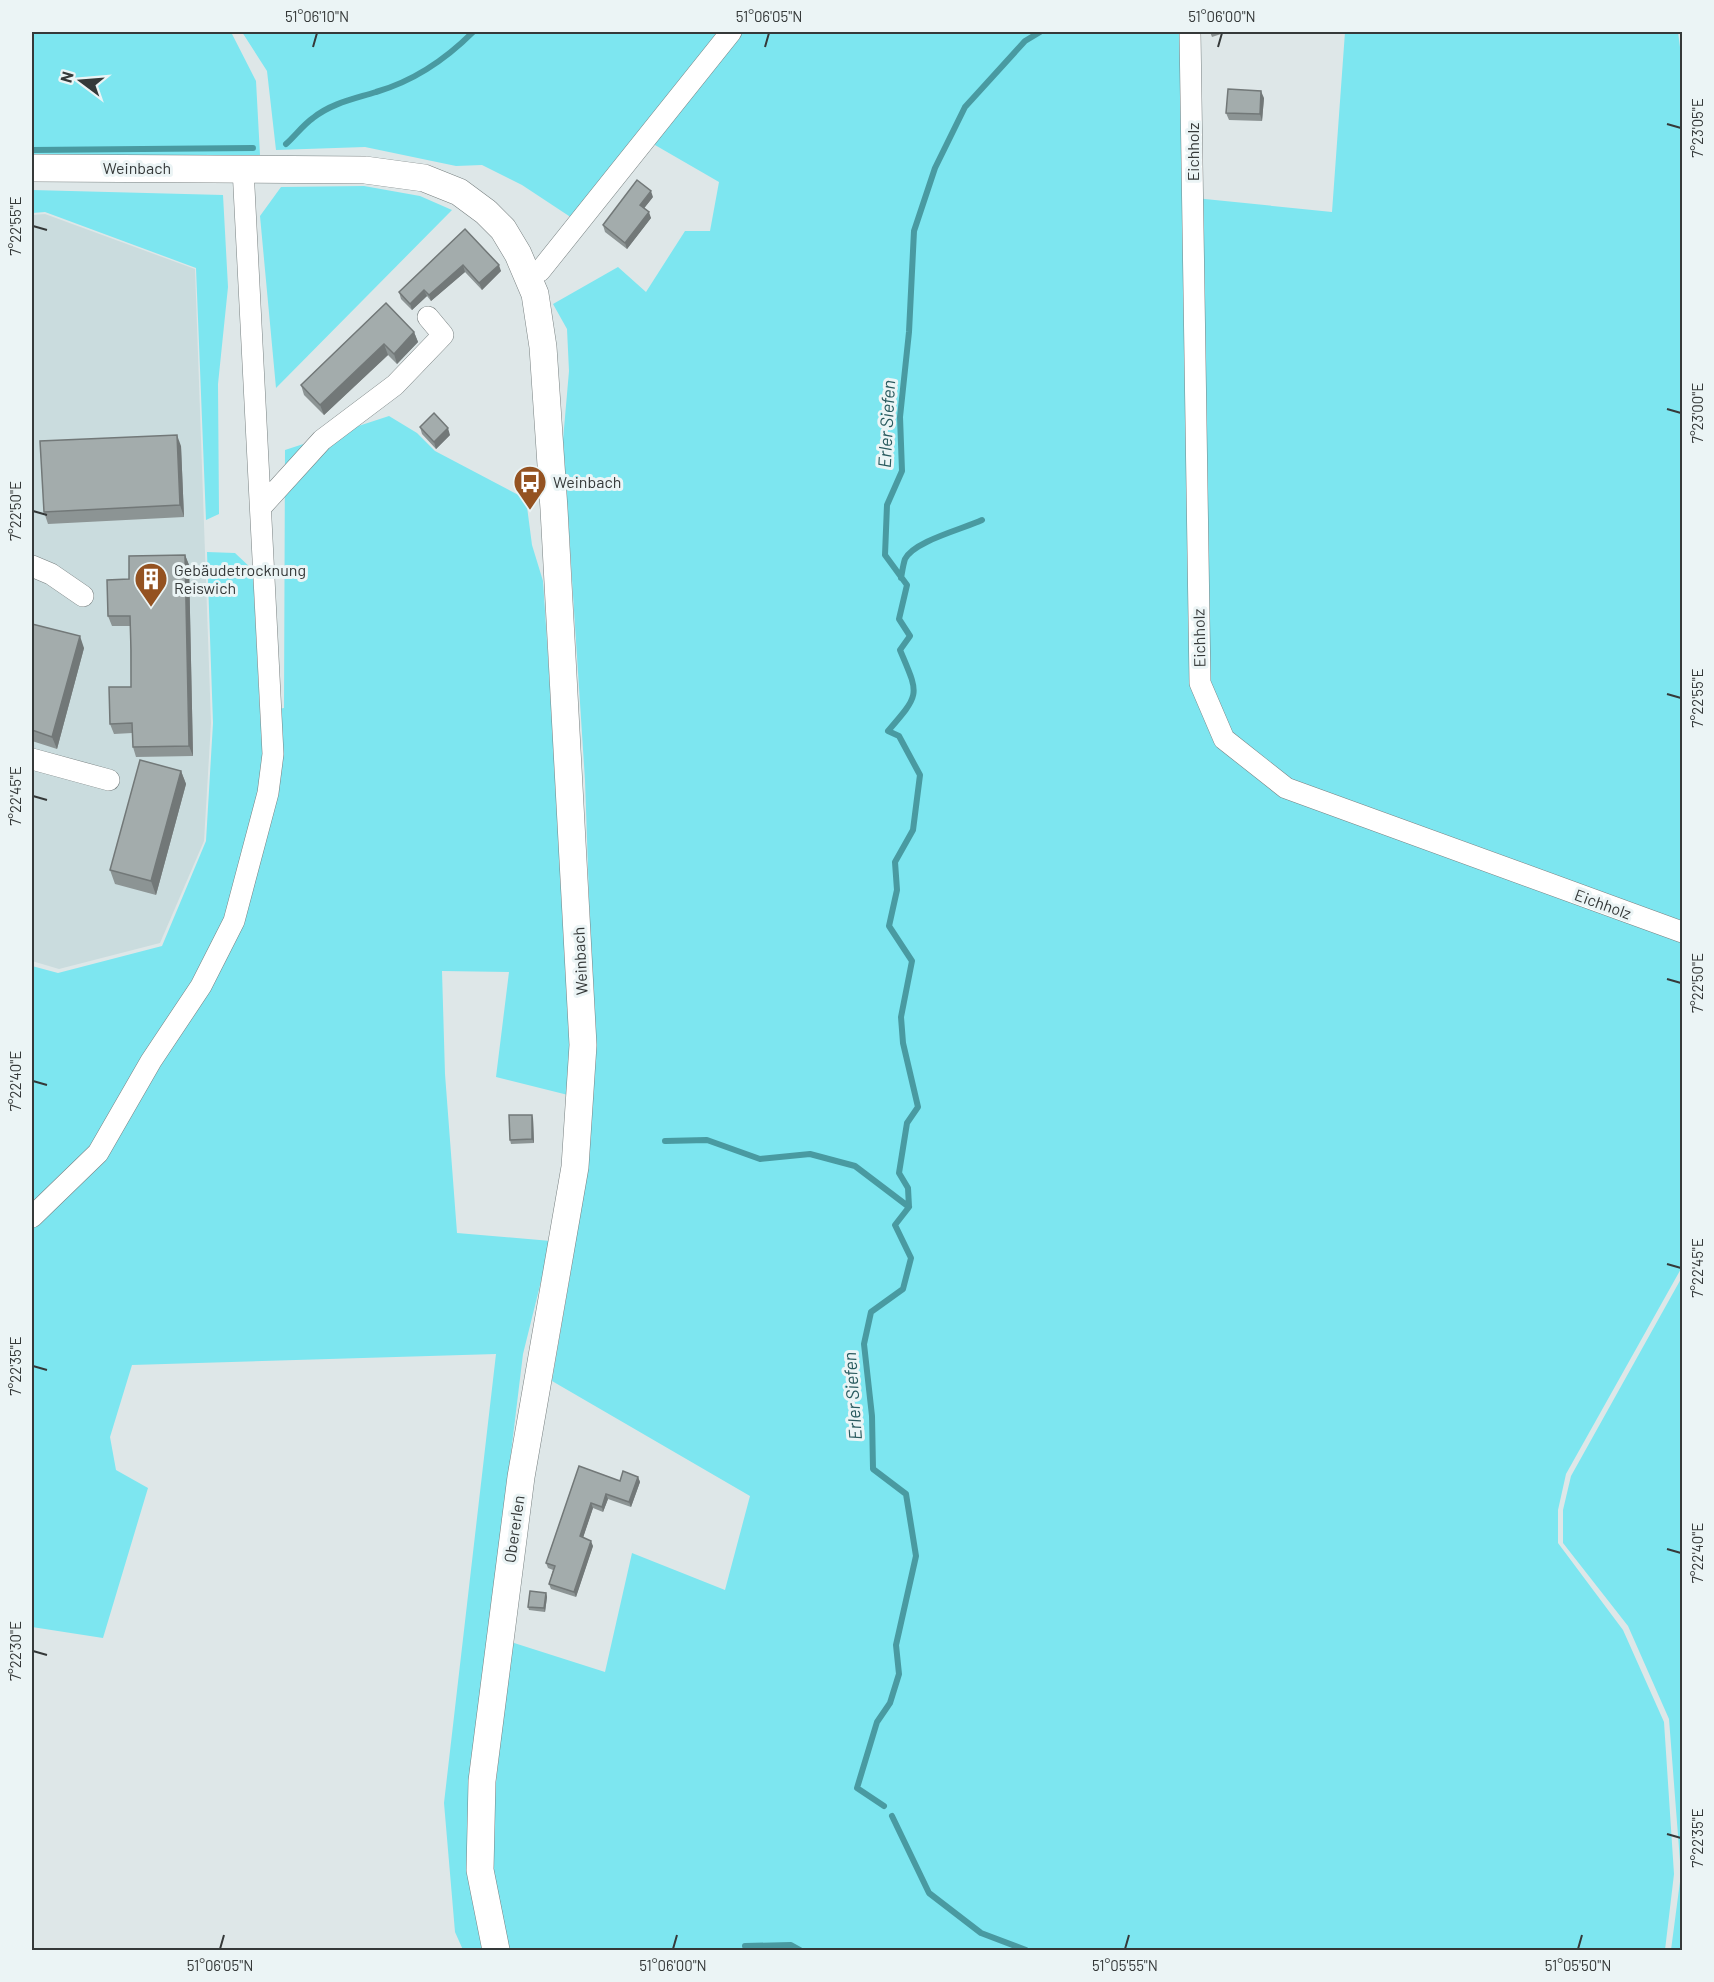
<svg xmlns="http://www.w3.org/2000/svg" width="1714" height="1982" viewBox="0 0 1714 1982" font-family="Barlow,sans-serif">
	<rect width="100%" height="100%" fill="#dee7e8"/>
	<path fill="#cadcde" d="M 45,214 L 195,269 L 211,723 L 204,841 L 160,943 L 59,969 L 32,961 L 32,215 Z"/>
	<path fill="#7de6f0" d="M 32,32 L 231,32 L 256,81 L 260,155 L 32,161 Z
		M 242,32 L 719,32 L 572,218 L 522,185 L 482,165 L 456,166 L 365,147 L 276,150 L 267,71 Z
		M 741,32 L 1183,32 L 1197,684 L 1254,770 L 1682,936 L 1682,1267 L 1566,1474 L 1558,1510 L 1558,1543 L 1623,1630 L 1664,1722 L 1674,1874 L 1665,1950 L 502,1950 L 490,1874 L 496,1783 L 511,1642 L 605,1672 L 632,1553 L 725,1590 L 750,1496 L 552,1381 L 573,1258 L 593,1015 L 585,780 L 563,440 L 569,371 L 567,329 L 553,304 L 618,267 L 646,292 L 685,231 L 710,231 L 719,182 L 648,141 Z
		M 1345,32 L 1678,32 L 1682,62 L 1682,929 L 1287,784 L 1228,736 L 1204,682 L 1195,198 L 1332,212 Z
		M 364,186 L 420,196 L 452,210 L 276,388 L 260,216 L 281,187 Z
		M 32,190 L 223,195 L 228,287 L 218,384 L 219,514 L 206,520 L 196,268 L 45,212 L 32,213 Z
		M 389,416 L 417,433 L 435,451 L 526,499 L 532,545 L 543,581 L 571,1003 L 572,1096 L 496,1077 L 509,972 L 442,971 L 445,1074 L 457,1233 L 551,1241 L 523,1354 L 471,1781 L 487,1950 L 463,1950 L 455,1932 L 444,1803 L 496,1354 L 132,1365 L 110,1437 L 116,1470 L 148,1488 L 103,1638 L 32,1627 L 32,966 L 58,973 L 162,946 L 206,841 L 213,723 L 207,552 L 235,553 L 253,570 L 260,712 L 284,708 L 285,450 Z
		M 1682,1277 L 1682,1950 L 1671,1950 L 1681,1874 L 1669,1719 L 1628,1626 L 1563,1543 L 1563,1510 L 1571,1476 Z"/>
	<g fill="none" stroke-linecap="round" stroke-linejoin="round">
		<path stroke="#499aa1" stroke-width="6" d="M 286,144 C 295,136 303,125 313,118 C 332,103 354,99 376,92 C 414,81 446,59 473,32
			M 32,150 L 253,148
			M 901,578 C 902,573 903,565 905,559 C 914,541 963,529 982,520
			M 665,1141 L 707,1140 L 760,1159 L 810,1154 L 855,1166 L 909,1207
			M 884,1806 L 857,1788 L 877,1722 L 890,1703 L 899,1674 L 896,1645 L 916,1556 L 906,1494 L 873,1469 L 872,1416 L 864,1344 L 871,1312 L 903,1289 L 911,1258 L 895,1225 L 909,1207 L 908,1188 L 899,1173 L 907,1123 L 918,1107 L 903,1043 L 901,1017 L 912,961 L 889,926 L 897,890 L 895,862 L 913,830 L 920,775 L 899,736 L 888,731 C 921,693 919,695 900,650 L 910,636 L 899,619 L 907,585 L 885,555 L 887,505 L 902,471 L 900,417 L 909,332 L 914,231 L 935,168 L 965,107 L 1025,41 L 1040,32
			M 892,1816 L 929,1893 L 981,1933 L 1026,1950
			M 745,1946 L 791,1945 L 800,1950"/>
		<g stroke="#788081" stroke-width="22">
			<path id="minor" d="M 1190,32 L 1200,683 L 1224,739 L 1286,788 L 1682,932
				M 528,275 L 540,271 L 731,32
				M 262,506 L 322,440 L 395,385 L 443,335 L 428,317
				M 32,566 L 51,574 L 83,596
				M 32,759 L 109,780
				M 32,1217 L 98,1153 L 151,1061 L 201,986 L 234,921 L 268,793 L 273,754 L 243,168"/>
		</g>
		<g stroke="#788081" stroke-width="28">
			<path id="major" d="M 32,168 L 365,170 L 424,178 L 459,192 L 486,212 L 503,229 L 518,254 L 535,294 L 543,347 L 554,509 L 583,1045 L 575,1167 L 521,1477 L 482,1781 L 480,1870 L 496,1950"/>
		</g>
		<use href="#minor" stroke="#fff" stroke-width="21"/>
		<use href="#major" stroke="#fff" stroke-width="27"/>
	</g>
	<path fill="#8c9494" d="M 1210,32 L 1227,32 L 1212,37 Z
		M 1264,98 L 1262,121 L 1229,120 L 1226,113 Z
		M 653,197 L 644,208 L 651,218 L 627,249 L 605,232 L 603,225 Z
		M 465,229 L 501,271 L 482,290 L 465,272 L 431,301 L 427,296 L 412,310 L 401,299 L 399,292 Z
		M 386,303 L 414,332 L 418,342 L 397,364 L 388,355 L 324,415 L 304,395 L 301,385 Z
		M 420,427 L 450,435 L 436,449 L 422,434 Z
		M 181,446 L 184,517 L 48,524 L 44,512 Z
		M 185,555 L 189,565 L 193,756 L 136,757 L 133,747 L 132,733 L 114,734 L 110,724 L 131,687 L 130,626 L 112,626 L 108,616 L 129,579 Z
		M 32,624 L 84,648 L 57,749 L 32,741 Z
		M 181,771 L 186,784 L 156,895 L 115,884 L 110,870 Z
		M 533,1118 L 534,1143 L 511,1144 L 510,1140 Z
		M 579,1466 L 620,1481 L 638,1477 L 640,1482 L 631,1507 L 608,1499 L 603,1512 L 593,1508 L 583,1537 L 593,1546 L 576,1597 L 551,1589 L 549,1584 L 553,1570 L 548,1568 L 546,1563 Z
		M 546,1593 L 547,1597 L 545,1612 L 529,1610 L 528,1607 Z"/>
	<path fill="#727878" d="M 1261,91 L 1264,98 L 1262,121 L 1260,114 Z
		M 651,191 L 653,197 L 642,211 L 640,205 Z
		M 649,212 L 651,218 L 627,249 L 625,243 Z
		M 463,265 L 465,272 L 431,301 L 429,295 Z
		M 499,265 L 501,271 L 482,290 L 479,283 Z
		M 424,290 L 427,296 L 412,310 L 410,304 Z
		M 414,332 L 418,342 L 397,364 L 394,354 Z
		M 384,344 L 388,355 L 324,415 L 320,405 Z
		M 448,428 L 450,435 L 436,449 L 434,442 Z
		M 177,435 L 181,446 L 184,517 L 180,505 Z
		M 185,555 L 189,565 L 193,756 L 189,746 Z
		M 80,636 L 84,648 L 57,749 L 52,737 Z
		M 181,771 L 186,784 L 156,895 L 151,881 Z
		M 532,1115 L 533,1118 L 534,1143 L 532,1139 Z
		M 638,1477 L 640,1482 L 631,1507 L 629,1502 Z
		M 606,1494 L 608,1499 L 603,1512 L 602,1507 Z
		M 591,1503 L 593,1508 L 582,1541 L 580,1536 Z
		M 591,1541 L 593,1546 L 576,1597 L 574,1592 Z
		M 546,1593 L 547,1597 L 545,1612 L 544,1608 Z"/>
	<path fill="#a3acac" stroke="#727878" stroke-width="1.5" d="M 1228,89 L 1261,91 L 1260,114 L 1226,113 Z
		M 637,180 L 651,191 L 640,205 L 649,212 L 625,243 L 603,225 Z
		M 465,229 L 499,265 L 479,283 L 463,265 L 429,295 L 424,290 L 410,304 L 399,292 Z
		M 386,303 L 414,332 L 394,354 L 384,344 L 320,405 L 301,385 Z
		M 434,413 L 448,428 L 434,442 L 420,427 Z
		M 177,435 L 180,505 L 44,512 L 40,441 Z
		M 185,555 L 189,746 L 133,747 L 132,723 L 110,724 L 109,687 L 131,687 L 131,650 L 130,616 L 108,616 L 107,580 L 129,579 L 129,556 Z
		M 32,624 L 80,636 L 52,737 L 32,730 Z
		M 140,760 L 181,771 L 151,881 L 110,870 Z
		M 509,1115 L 532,1115 L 532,1139 L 510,1140 Z
		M 579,1466 L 620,1481 L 623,1471 L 638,1477 L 629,1502 L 606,1494 L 602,1507 L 591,1503 L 580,1536 L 591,1541 L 574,1592 L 549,1584 L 555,1566 L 546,1563 Z
		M 530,1591 L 546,1593 L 544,1608 L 528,1607 Z"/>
	<path fill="none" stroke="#353939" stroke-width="2" d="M 313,47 L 317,33M 765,47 L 769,33M 1218,47 L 1222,33M 1667,124 L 1681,128M 33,226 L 47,230M 1667,409 L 1681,413M 33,511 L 47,515M 1667,694 L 1681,698M 33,796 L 47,800M 1667,979 L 1681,983M 33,1081 L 47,1085M 1667,1264 L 1681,1268M 33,1366 L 47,1370M 1667,1549 L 1681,1553M 33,1651 L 47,1655M 1667,1834 L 1681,1838M 220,1949 L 224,1935M 673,1949 L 677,1935M 1125,1949 L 1129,1935M 1578,1949 L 1582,1935"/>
	<defs>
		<g id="bus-pin" transform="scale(1.725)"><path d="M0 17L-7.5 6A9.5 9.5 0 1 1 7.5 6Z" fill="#945221" stroke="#ebf4f5"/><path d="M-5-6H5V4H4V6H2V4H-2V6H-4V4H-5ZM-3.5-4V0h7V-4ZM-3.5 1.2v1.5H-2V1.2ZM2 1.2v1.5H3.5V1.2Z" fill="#fff"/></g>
		<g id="building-pin" transform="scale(1.725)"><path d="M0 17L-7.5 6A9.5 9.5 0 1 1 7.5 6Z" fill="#945221" stroke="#ebf4f5"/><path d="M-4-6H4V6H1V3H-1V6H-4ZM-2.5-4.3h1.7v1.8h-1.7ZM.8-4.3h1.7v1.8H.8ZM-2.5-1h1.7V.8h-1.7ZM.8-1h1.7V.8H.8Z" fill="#fff"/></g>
	</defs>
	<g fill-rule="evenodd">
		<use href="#bus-pin" x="530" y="482"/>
		<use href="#building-pin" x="151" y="579"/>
	</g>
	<g text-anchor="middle" stroke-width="6" stroke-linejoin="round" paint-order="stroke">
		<g font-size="16" fill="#353939" stroke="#ebf4f5">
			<text transform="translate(1193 152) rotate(-90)" y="6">Eichholz</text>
			<text x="137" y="174">Weinbach</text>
			<text transform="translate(1199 638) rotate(-91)" y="6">Eichholz</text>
			<text transform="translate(1603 904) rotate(20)" y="6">Eichholz</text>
			<text transform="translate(580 961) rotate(-93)" y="6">Weinbach</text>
			<text transform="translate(514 1529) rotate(-82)" y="6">Obererlen</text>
		</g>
		<g font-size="16" fill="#353939" stroke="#ebf4f5" text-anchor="start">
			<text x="553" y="488">Weinbach</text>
			<text x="174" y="576">Gebäudetrocknung<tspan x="174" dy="18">Reiswich</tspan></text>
		</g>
		<g font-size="18" font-style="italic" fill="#295a5e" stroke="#ebf4f5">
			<text transform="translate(887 424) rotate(-87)" y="6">Erler Siefen</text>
			<text transform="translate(853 1396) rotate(-94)" y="6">Erler Siefen</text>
		</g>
	</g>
	<rect width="1714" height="1982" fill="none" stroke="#ebf4f5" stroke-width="66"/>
	<g transform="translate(81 81) rotate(286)" stroke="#ebf4f5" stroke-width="4.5" paint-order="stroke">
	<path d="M0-4.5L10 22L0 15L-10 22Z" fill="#353939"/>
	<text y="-9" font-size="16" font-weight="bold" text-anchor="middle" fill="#353939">N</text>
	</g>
	<rect x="33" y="33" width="1648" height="1916" fill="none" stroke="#353939" stroke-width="2"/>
	<g font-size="15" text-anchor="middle" fill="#353939">
		<text x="317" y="22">51°06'10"N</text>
		<text x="769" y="22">51°06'05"N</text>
		<text x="1222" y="22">51°06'00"N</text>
		<text transform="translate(1698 128) rotate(-90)" y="5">7°23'05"E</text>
		<text transform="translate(16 226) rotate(-90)" y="5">7°22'55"E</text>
		<text transform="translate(1698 413) rotate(-90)" y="5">7°23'00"E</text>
		<text transform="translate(16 511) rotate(-90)" y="5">7°22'50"E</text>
		<text transform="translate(1698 698) rotate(-90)" y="5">7°22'55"E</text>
		<text transform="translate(16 796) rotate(-90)" y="5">7°22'45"E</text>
		<text transform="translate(1698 983) rotate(-90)" y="5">7°22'50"E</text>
		<text transform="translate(16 1081) rotate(-90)" y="5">7°22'40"E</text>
		<text transform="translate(1698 1268) rotate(-90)" y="5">7°22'45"E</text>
		<text transform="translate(16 1366) rotate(-90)" y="5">7°22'35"E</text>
		<text transform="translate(1698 1553) rotate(-90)" y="5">7°22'40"E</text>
		<text transform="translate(16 1651) rotate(-90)" y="5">7°22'30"E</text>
		<text transform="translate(1698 1838) rotate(-90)" y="5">7°22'35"E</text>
		<text x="220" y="1971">51°06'05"N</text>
		<text x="673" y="1971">51°06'00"N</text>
		<text x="1125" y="1971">51°05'55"N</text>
		<text x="1578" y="1971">51°05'50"N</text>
	</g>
</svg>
